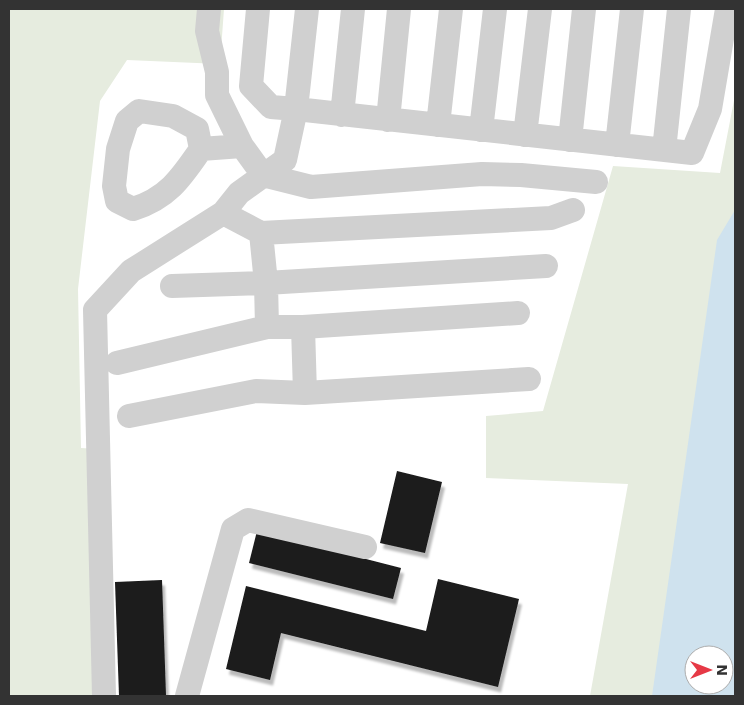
<svg xmlns="http://www.w3.org/2000/svg" width="744" height="705" viewBox="0 0 744 705" font-family="'DejaVu Sans',sans-serif">
	<defs>
		<filter id="shadow"><feDropShadow dx="3" dy="5.5" stdDeviation="1" flood-color="#0004"/></filter>
	</defs>
	<rect width="100%" height="100%" fill="#fff"/>
	<path fill="#e6ecdf" fill-rule="evenodd" d="M 9,9 L 224,9 L 220,64 L 127,60 L 100,101 L 78,289 L 81,448 L 98,449 L 104,696 L 9,696 Z
		M 735,95 L 735,696 L 590,696 L 628,484 L 486,478 L 486,416 L 543,411 L 613,166 L 720,173 ZM 694,655 L 724,655 L 724,685 L 694,685 Z"/>
	<path fill="#cfe2ee" fill-rule="evenodd" d="M 735,210 L 735,696 L 652,696 L 717,240 ZM 694,655 L 724,655 L 724,685 L 694,685 Z"/>
	<path fill="#1a1a1a" filter="url(#shadow)" d="M 397,471 L 442,482 L 425,553 L 380,543 Z
		M 257,531 L 401,568 L 393,599 L 249,563 Z
		M 438,579 L 519,599 L 498,687 L 281,633 L 270,680 L 226,669 L 246,586 L 426,631 Z
		M 162,580 L 166,696 L 119,696 L 115,582 Z"/>
	<g fill="none" stroke-linecap="round" stroke-linejoin="round">
		<path stroke="#d0d0d0" stroke-width="24" d="M 209,9 L 207,31 L 217,72 L 217,95 L 242,146 L 263,175 L 311,187 L 482,174 L 521,175 L 596,182
			M 258,9 L 251,86 L 271,107 L 296,109 L 307,9
			M 342,115 L 353,9
			M 388,120 L 399,9
			M 438,125 L 451,9
			M 481,130 L 495,9
			M 525,135 L 540,9
			M 570,140 L 584,9
			M 617,145 L 632,9
			M 201,149 C 181,178 168,198 133,209 L 117,201 L 114,186 L 118,149 L 127,121 L 139,111 L 173,116 L 197,129 L 201,149 L 242,146
			M 664,150 L 679,9
			M 223,213 L 261,233 L 551,218 L 573,210
			M 261,233 L 266,283 L 546,266
			M 172,286 L 266,283 L 267,327 L 303,327 L 518,313
			M 303,327 L 305,393 L 529,379
			M 117,363 L 267,327
			M 129,416 L 256,391 L 305,393
			M 104,696 L 95,310 L 131,271 L 223,213 L 239,193 L 285,160 L 296,109 L 692,153 L 710,109 L 727,9
			M 187,696 L 233,529 L 248,520 L 365,547"/>
	</g>
	<rect width="744" height="705" fill="none" stroke="#333333" stroke-width="20"/>
	<g transform="translate(709 670) rotate(90)"><circle r="24" fill="#ffffff" stroke="#adadad"/>
	<path d="M0-4L9 19L0 12L-9 19Z" fill="#e63946"/>
	<text y="-8" font-size="14" font-weight="bold" text-anchor="middle" fill="#333333">N</text>
	</g>
</svg>
